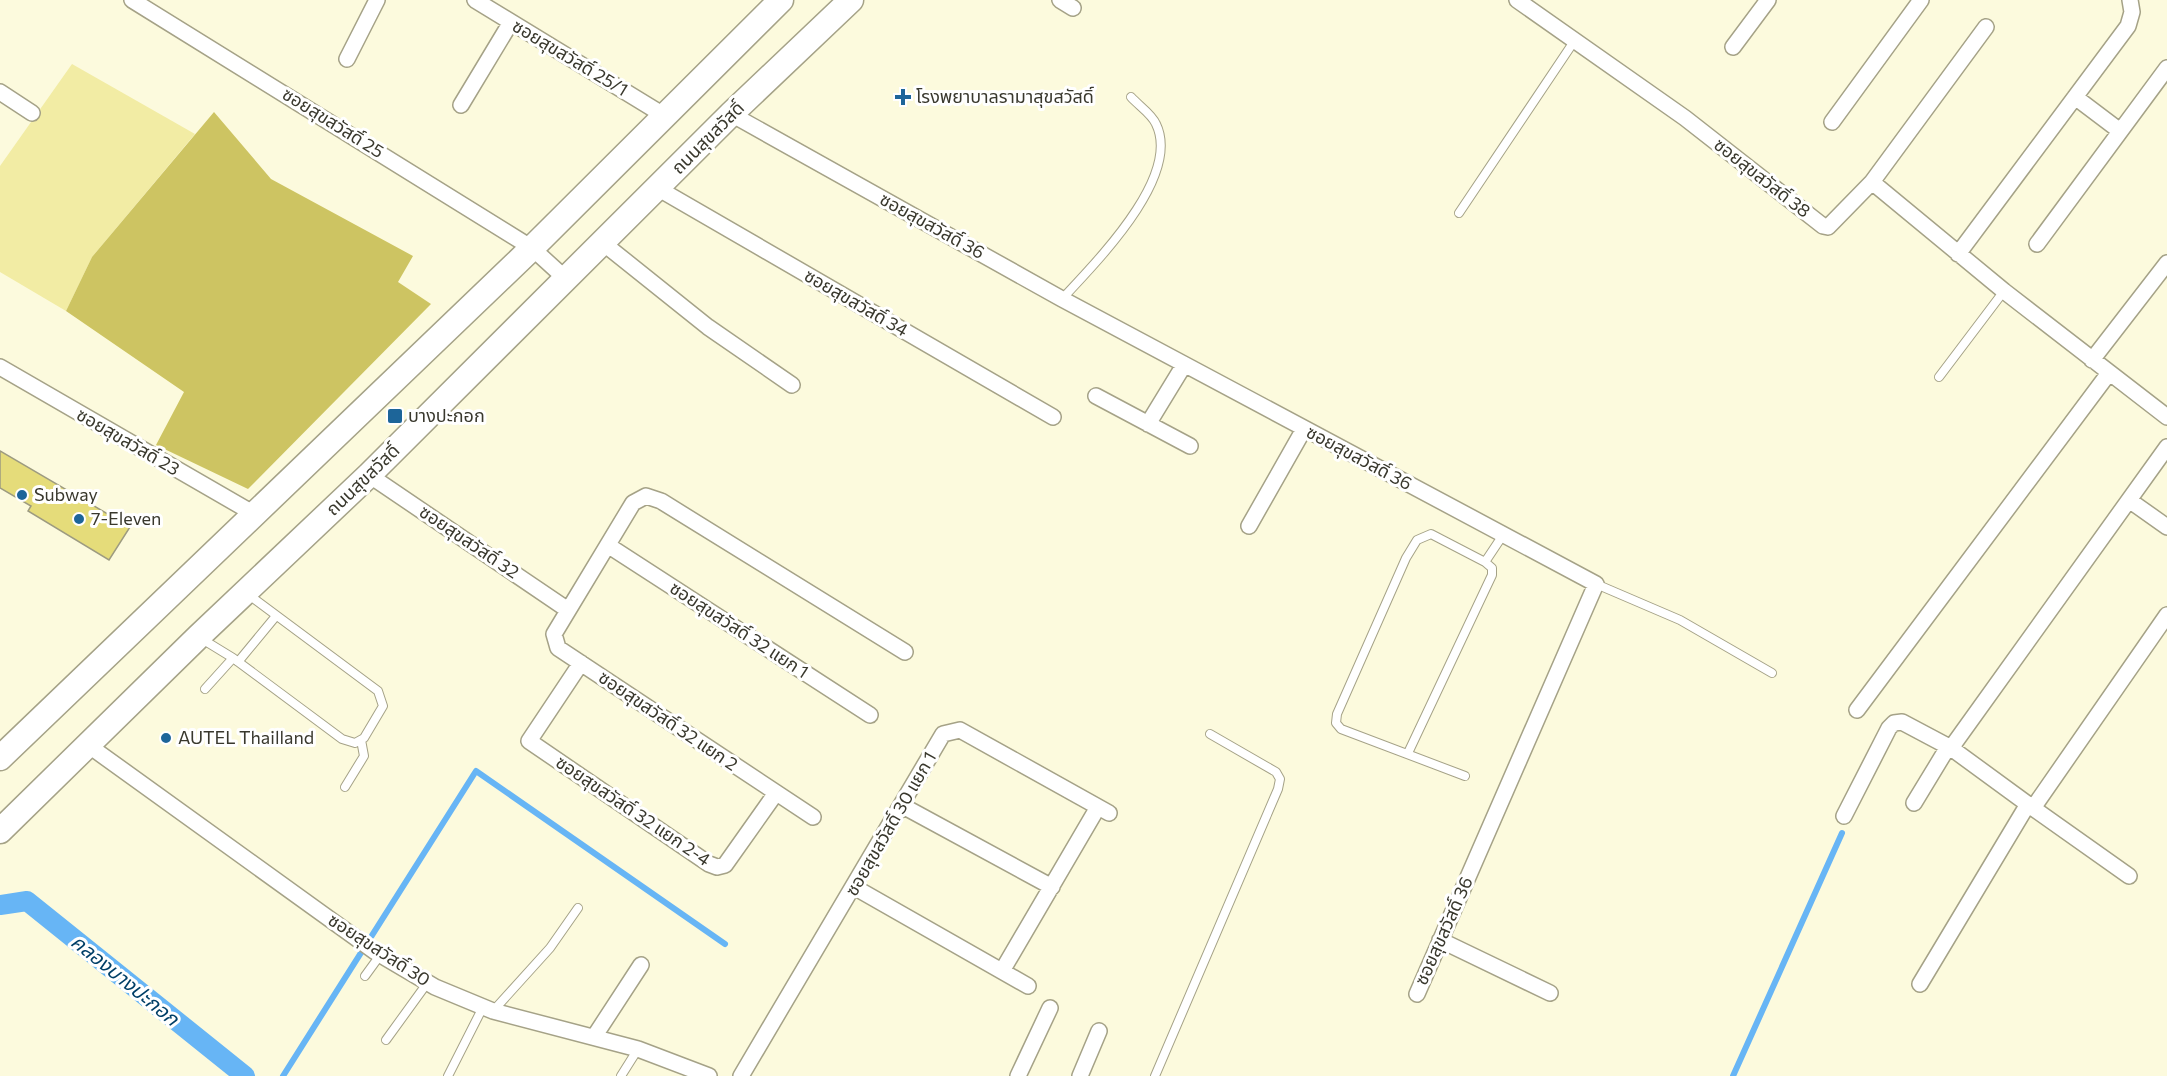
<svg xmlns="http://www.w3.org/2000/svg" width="2167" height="1076" viewBox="0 0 2167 1076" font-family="Commissioner,'Noto Sans Thai',sans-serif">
	<rect width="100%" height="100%" fill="#fcfadd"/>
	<path fill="#f2eca4" d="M 72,64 L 195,134 L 92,257 L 66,311 L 0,272 L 0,166 Z"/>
	<path fill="#cdc462" d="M 214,112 L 271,179 L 413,256 L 398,282 L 431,304 L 248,489 L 156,445 L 184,392 L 66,311 L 92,257 Z"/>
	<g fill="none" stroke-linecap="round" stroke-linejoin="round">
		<path stroke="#67b5f5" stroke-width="6" d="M 283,1076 L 476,771 L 725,944
			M 1733,1076 L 1842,833"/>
		<path stroke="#67b5f5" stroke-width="20" d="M 0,905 L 27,901 L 245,1076"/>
	</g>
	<path fill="#e5dc7a" stroke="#9d9b80" stroke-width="1.5" d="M 0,451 L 130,527 L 109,560 L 28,511 L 31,506 L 0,488 Z"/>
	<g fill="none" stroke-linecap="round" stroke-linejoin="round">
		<g stroke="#a5a287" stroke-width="10">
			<path id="service" d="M 1459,213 L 1575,40
				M 1062,299 C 1095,263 1182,177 1156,124 C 1152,114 1138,105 1131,97
				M 1939,377 L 2004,291
				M 1596,584 L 1680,620 L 1772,673
				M 202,639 L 233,658 L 342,739 L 355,743 L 364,738 L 383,706 L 378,691 L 249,595
				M 238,662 L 276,616
				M 205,689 L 233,658
				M 1408,753 L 1492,575 L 1492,568 L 1485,562
				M 1465,776 L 1341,729 L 1336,723 L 1337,714 L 1406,558 L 1417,540 L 1431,534 L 1485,562 L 1503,535
				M 345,787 L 364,756 L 361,740
				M 365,976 L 381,954
				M 493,1011 L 550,948 L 578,908
				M 386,1040 L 428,982
				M 448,1076 L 483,1007
				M 621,1076 L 638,1049
				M 1155,1076 L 1278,789 L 1280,779 L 1276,772 L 1210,734"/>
		</g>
		<g stroke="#a5a287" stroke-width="18">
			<path id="minor" d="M 132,0 L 532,248 L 566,279
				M 475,0 L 665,116
				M 1060,0 L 1073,8
				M 1517,0 L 1685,118 L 1823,226 L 1828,227 L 1872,182 L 1986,27
				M 1733,47 L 1768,0
				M 347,59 L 377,0
				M 0,92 L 32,113
				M 2075,97 L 2120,131
				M 461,105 L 511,22
				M 731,114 L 1062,299 L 1596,584 L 1417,994
				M 1832,122 L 1921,0
				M 1872,182 L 2004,291 L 2167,417
				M 659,189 L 1053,417
				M 603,243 L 708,327 L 792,385
				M 2037,244 L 2167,68
				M 1958,254 L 2128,26 L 2132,12 L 2130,0
				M 2092,360 L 2167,263
				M 0,367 L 256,515
				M 1096,396 L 1190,446
				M 1148,424 L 1184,365
				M 369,475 L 568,610
				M 2129,500 L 2167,527
				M 1249,526 L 1304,429
				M 609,546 L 870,715
				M 581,663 L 529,741 L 709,864 L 717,867 L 725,865 L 776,793
				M 1857,710 L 2109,373
				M 88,745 L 374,951 L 435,987 L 493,1011 L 638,1049 L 709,1076
				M 1951,748 L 2167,447
				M 1914,803 L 1948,747
				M 901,805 L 1052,887
				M 1844,816 L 1889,728 L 1894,723 L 1902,722 L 1951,748 L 2033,808
				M 813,817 L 558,648 L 554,634 L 633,503 L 646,496 L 661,501 L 905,652
				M 2129,876 L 2033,808 L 2167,615
				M 854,887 L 1028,986
				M 1440,940 L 1550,993
				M 1002,971 L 1098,807
				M 1920,984 L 2028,804
				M 594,1037 L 641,965
				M 741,1076 L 943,734 L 960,730 L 1109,813
				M 1018,1076 L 1050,1008
				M 1080,1076 L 1099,1031"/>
		</g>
		<g stroke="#a5a287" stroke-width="27">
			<path id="primary" d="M 0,758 L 532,248 L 781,0
				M 0,831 L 198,637 L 369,475 L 731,114 L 851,0"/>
		</g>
		<use href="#service" stroke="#fff" stroke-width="8"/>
		<use href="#minor" stroke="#fff" stroke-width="15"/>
		<use href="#primary" stroke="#fff" stroke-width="24"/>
	</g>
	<g fill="#1d6599" stroke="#fff" stroke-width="2">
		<path d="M900 88h6v6h6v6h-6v6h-6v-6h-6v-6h6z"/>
		<rect x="387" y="408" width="16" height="16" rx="3"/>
		<circle cx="22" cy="495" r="6"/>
		<circle cx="79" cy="519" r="6"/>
		<circle cx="166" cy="738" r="6"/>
	</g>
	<g text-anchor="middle" stroke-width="6" stroke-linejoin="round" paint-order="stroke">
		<g font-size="18" fill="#39382d" stroke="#fff">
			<text transform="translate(570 58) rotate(31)" y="6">ซอยสุขสวัสดิ์ 25/1</text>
			<text transform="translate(333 123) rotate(32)" y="6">ซอยสุขสวัสดิ์ 25</text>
			<text transform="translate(708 138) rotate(-45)" y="6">ถนนสุขสวัสดิ์</text>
			<text transform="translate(1762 178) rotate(38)" y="6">ซอยสุขสวัสดิ์ 38</text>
			<text transform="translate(932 226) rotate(29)" y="6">ซอยสุขสวัสดิ์ 36</text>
			<text transform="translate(856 303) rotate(30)" y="6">ซอยสุขสวัสดิ์ 34</text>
			<text transform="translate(128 442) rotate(30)" y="6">ซอยสุขสวัสดิ์ 23</text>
			<text transform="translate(1359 458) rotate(28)" y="6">ซอยสุขสวัสดิ์ 36</text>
			<text transform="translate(363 480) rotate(-44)" y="6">ถนนสุขสวัสดิ์</text>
			<text transform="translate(469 542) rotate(34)" y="6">ซอยสุขสวัสดิ์ 32</text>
			<text transform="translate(739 630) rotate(33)" y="6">ซอยสุขสวัสดิ์ 32 แยก 1</text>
			<text transform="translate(668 721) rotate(34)" y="6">ซอยสุขสวัสดิ์ 32 แยก 2</text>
			<text transform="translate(633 811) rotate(34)" y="6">ซอยสุขสวัสดิ์ 32 แยก 2-4</text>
			<text transform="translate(891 824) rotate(-60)" y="6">ซอยสุขสวัสดิ์ 30 แยก 1</text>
			<text transform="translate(1444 931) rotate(-66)" y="6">ซอยสุขสวัสดิ์ 36</text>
			<text transform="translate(379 950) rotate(33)" y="6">ซอยสุขสวัสดิ์ 30</text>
		</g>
		<g font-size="18" fill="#39382d" stroke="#fff" text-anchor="start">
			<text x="916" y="103">โรงพยาบาลรามาสุขสวัสดิ์</text>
			<text x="408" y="422">บางปะกอก</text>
			<text x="34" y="501">Subway</text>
			<text x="91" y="525">7-Eleven</text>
			<text x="178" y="744">AUTEL Thailland</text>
		</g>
		<g font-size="20" font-style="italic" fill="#003f67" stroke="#fff">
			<text transform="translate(125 980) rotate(39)" y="7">คลองบางปะกอก</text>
		</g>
	</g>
</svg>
